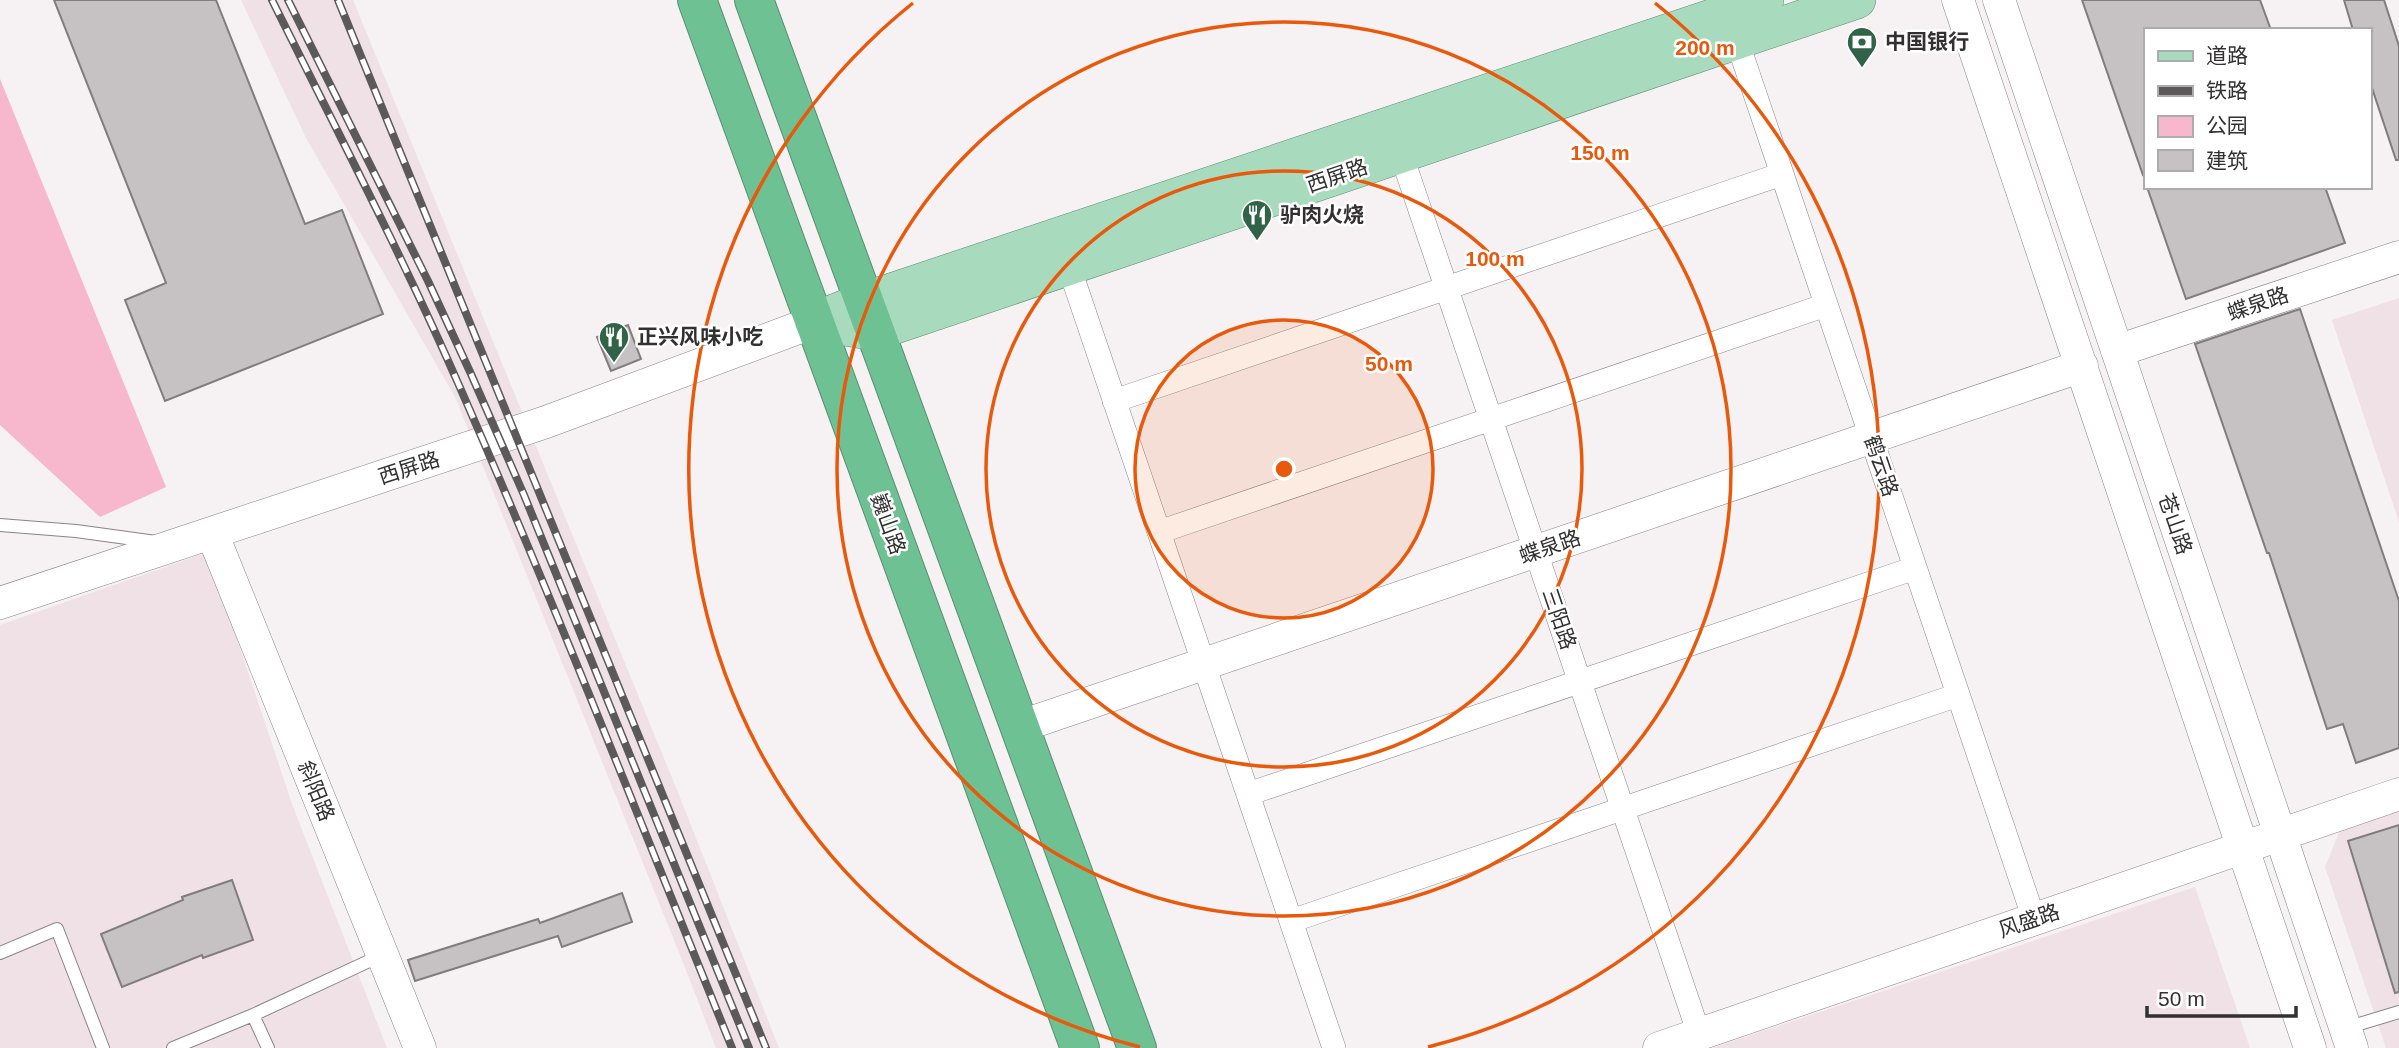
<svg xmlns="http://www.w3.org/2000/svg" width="2399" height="1048" viewBox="0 0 2399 1048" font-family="Arial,'Noto Sans SC',sans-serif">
	<rect width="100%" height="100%" fill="#f6f1f2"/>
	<path fill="#efe1e5" d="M 241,0 L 353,0 L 677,790 L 779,1048 L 716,1048 L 682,960 L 455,397 L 306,138 Z
		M 2399,298 L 2399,522 L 2332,320 Z
		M 208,552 L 292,804 L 387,1048 L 0,1048 L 0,625 Z
		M 2399,811 L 2399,1048 L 2386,1048 L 2325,867 L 2340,830 Z
		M 2195,887 L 2250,1048 L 1712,1048 Z"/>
	<path fill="#f7b7cd" d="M 0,79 L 166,487 L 100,517 L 0,425 Z"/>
	<path fill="#c6c1c2" stroke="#817c7e" stroke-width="2" d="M 54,0 L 216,0 L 305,224 L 342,210 L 383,314 L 165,401 L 125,300 L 166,283 Z
		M 2082,0 L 2260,0 L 2271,30 L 2145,30 L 2145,174 L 2143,175 Z
		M 2344,0 L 2384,0 L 2399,46 L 2399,160 L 2396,160 L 2369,79 L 2369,30 L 2353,30 Z
		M 2147,187 L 2325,187 L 2345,243 L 2186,299 Z
		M 2300,309 L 2399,601 L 2399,748 L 2356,763 L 2343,724 L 2327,729 L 2269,553 L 2267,553 L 2195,344 Z
		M 628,325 L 641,359 L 611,371 L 597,337 Z
		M 2399,825 L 2399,992 L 2395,993 L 2348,841 Z
		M 232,880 L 253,940 L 203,958 L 202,955 L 122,987 L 101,934 L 183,900 L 182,897 Z
		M 622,893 L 632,922 L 562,947 L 558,936 L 415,981 L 408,960 L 538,919 L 540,923 Z"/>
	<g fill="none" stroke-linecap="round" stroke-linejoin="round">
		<g stroke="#898486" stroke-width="14">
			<path id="lane" d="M 0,525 L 76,531 L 156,542
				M 0,953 L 57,929 L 103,1048
				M 253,1015 L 268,1048
				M 2346,1028 L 2399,1012
				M 173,1048 L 253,1015 L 382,955"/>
		</g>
		<g stroke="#898486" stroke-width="24">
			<path id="street" d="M 1733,29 L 2034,919
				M 1397,142 L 1699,1034
				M 1065,255 L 1334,1048
				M 1114,401 L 1782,174
				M 1159,532 L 1826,305
				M 1248,794 L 1915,568
				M 1291,921 L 1958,695"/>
		</g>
		<g stroke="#898486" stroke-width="33">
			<path id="secondary" d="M 1958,0 L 2310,1048
				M 1999,0 L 2352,1048
				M 2117,351 L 2399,257
				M 212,533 L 420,1048
				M 0,603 L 546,422 L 814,322
				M 1018,727 L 2082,366
				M 1659,1048 L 2399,794"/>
		</g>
		<g stroke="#598e71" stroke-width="38">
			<path id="primary" d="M 834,313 L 864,301 L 1765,0
				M 814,322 L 875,332 L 1857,0"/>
		</g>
		<g stroke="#598e71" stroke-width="40">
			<path id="highway" d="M 697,0 L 1080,1048
				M 754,0 L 1137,1048"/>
		</g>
		<use href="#lane" stroke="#fff" stroke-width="12"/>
		<use href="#street" stroke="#fff" stroke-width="23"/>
		<use href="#secondary" stroke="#fff" stroke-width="32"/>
		<use href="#primary" stroke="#a8dabe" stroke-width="37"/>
		<use href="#highway" stroke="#6ec193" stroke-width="38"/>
		<g stroke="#5b595a" stroke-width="8">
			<path id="rail" d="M 272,0 C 335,127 401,253 458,383 C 554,602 642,826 732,1048
				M 288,0 L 428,281 L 471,374 L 524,495 L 749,1048
				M 338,0 L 766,1048"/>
		</g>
		<use href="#rail" stroke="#fff" stroke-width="5" stroke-dasharray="16" stroke-linecap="butt"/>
	</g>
	<circle cx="1284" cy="469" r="149" fill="#e8590c" fill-opacity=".12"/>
	<g fill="none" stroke="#e8590c" stroke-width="3.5">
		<circle cx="1284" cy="469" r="149"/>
		<circle cx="1284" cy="469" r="298"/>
		<circle cx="1284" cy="469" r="447"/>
		<path d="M1140 1047A596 596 0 0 1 913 3M1655 3A596 596 0 0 1 1428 1047"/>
	</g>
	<defs>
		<g id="bank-pin" transform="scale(1.575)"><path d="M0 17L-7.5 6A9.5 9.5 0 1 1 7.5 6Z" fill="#306347" stroke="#fff"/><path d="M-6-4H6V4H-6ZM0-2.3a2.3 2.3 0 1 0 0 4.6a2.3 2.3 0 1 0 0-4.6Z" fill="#fff"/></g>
		<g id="restaurant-pin" transform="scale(1.575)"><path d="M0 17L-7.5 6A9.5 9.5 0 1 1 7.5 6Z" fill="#306347" stroke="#fff"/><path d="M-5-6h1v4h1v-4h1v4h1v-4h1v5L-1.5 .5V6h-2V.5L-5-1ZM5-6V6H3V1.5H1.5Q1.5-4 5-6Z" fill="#fff"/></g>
	</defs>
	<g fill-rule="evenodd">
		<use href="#bank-pin" x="1862" y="42"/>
		<use href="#restaurant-pin" x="1257" y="215"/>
		<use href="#restaurant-pin" x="614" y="337"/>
	</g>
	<g text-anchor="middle" stroke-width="5" stroke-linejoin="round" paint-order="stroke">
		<g font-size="21" font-weight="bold" fill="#323031" stroke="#fff" text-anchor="start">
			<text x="1885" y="49">中国银行</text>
			<text x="1280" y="222">驴肉火烧</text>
			<text x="637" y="344">正兴风味小吃</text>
		</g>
		<g font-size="21" fill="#323031" stroke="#fff">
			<text transform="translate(1337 176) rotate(-19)" y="7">西屏路</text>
			<text transform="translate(2258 304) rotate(-19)" y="7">蝶泉路</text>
			<text transform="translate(1881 466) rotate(71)" y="7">鹤云路</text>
			<text transform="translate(409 468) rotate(-18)" y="7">西屏路</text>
			<text transform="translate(888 524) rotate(70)" y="7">巍山路</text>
			<text transform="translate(2175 524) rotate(71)" y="7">苍山路</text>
			<text transform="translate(1550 547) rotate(-19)" y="7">蝶泉路</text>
			<text transform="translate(1559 619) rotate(71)" y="7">三阳路</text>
			<text transform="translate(316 791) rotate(68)" y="7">斜阳路</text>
			<text transform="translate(2029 921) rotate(-19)" y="7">风盛路</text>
		</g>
	</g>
	<circle cx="1284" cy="469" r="10" fill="#e8590c" stroke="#fff" stroke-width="3.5"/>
	<g font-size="21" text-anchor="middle" font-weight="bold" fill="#e8590c" stroke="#fff" stroke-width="5" stroke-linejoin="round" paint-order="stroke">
		<text x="1705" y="55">200 m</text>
		<text x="1600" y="160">150 m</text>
		<text x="1495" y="266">100 m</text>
		<text x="1389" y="371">50 m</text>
	</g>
	<rect x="2144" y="28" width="228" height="161" fill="#ffffff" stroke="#adacad" stroke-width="2"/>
	<rect x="2158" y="51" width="35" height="10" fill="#a8dabe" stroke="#adacad" stroke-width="2"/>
	<text x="2206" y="63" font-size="21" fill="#323031">道路</text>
	<rect x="2158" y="86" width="35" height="10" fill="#5b595a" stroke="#adacad" stroke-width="2"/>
	<text x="2206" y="98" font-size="21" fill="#323031">铁路</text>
	<rect x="2158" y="116" width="35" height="21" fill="#f7b7cd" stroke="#adacad" stroke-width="2"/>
	<text x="2206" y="133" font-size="21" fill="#323031">公园</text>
	<rect x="2158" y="150" width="35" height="21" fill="#c6c1c2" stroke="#adacad" stroke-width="2"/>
	<text x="2206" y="168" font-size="21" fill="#323031">建筑</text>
	<path d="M2147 1006v10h149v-10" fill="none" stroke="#323031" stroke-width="3.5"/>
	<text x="2158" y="1006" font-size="21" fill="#323031" stroke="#ffffff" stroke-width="5" paint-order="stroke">50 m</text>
</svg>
